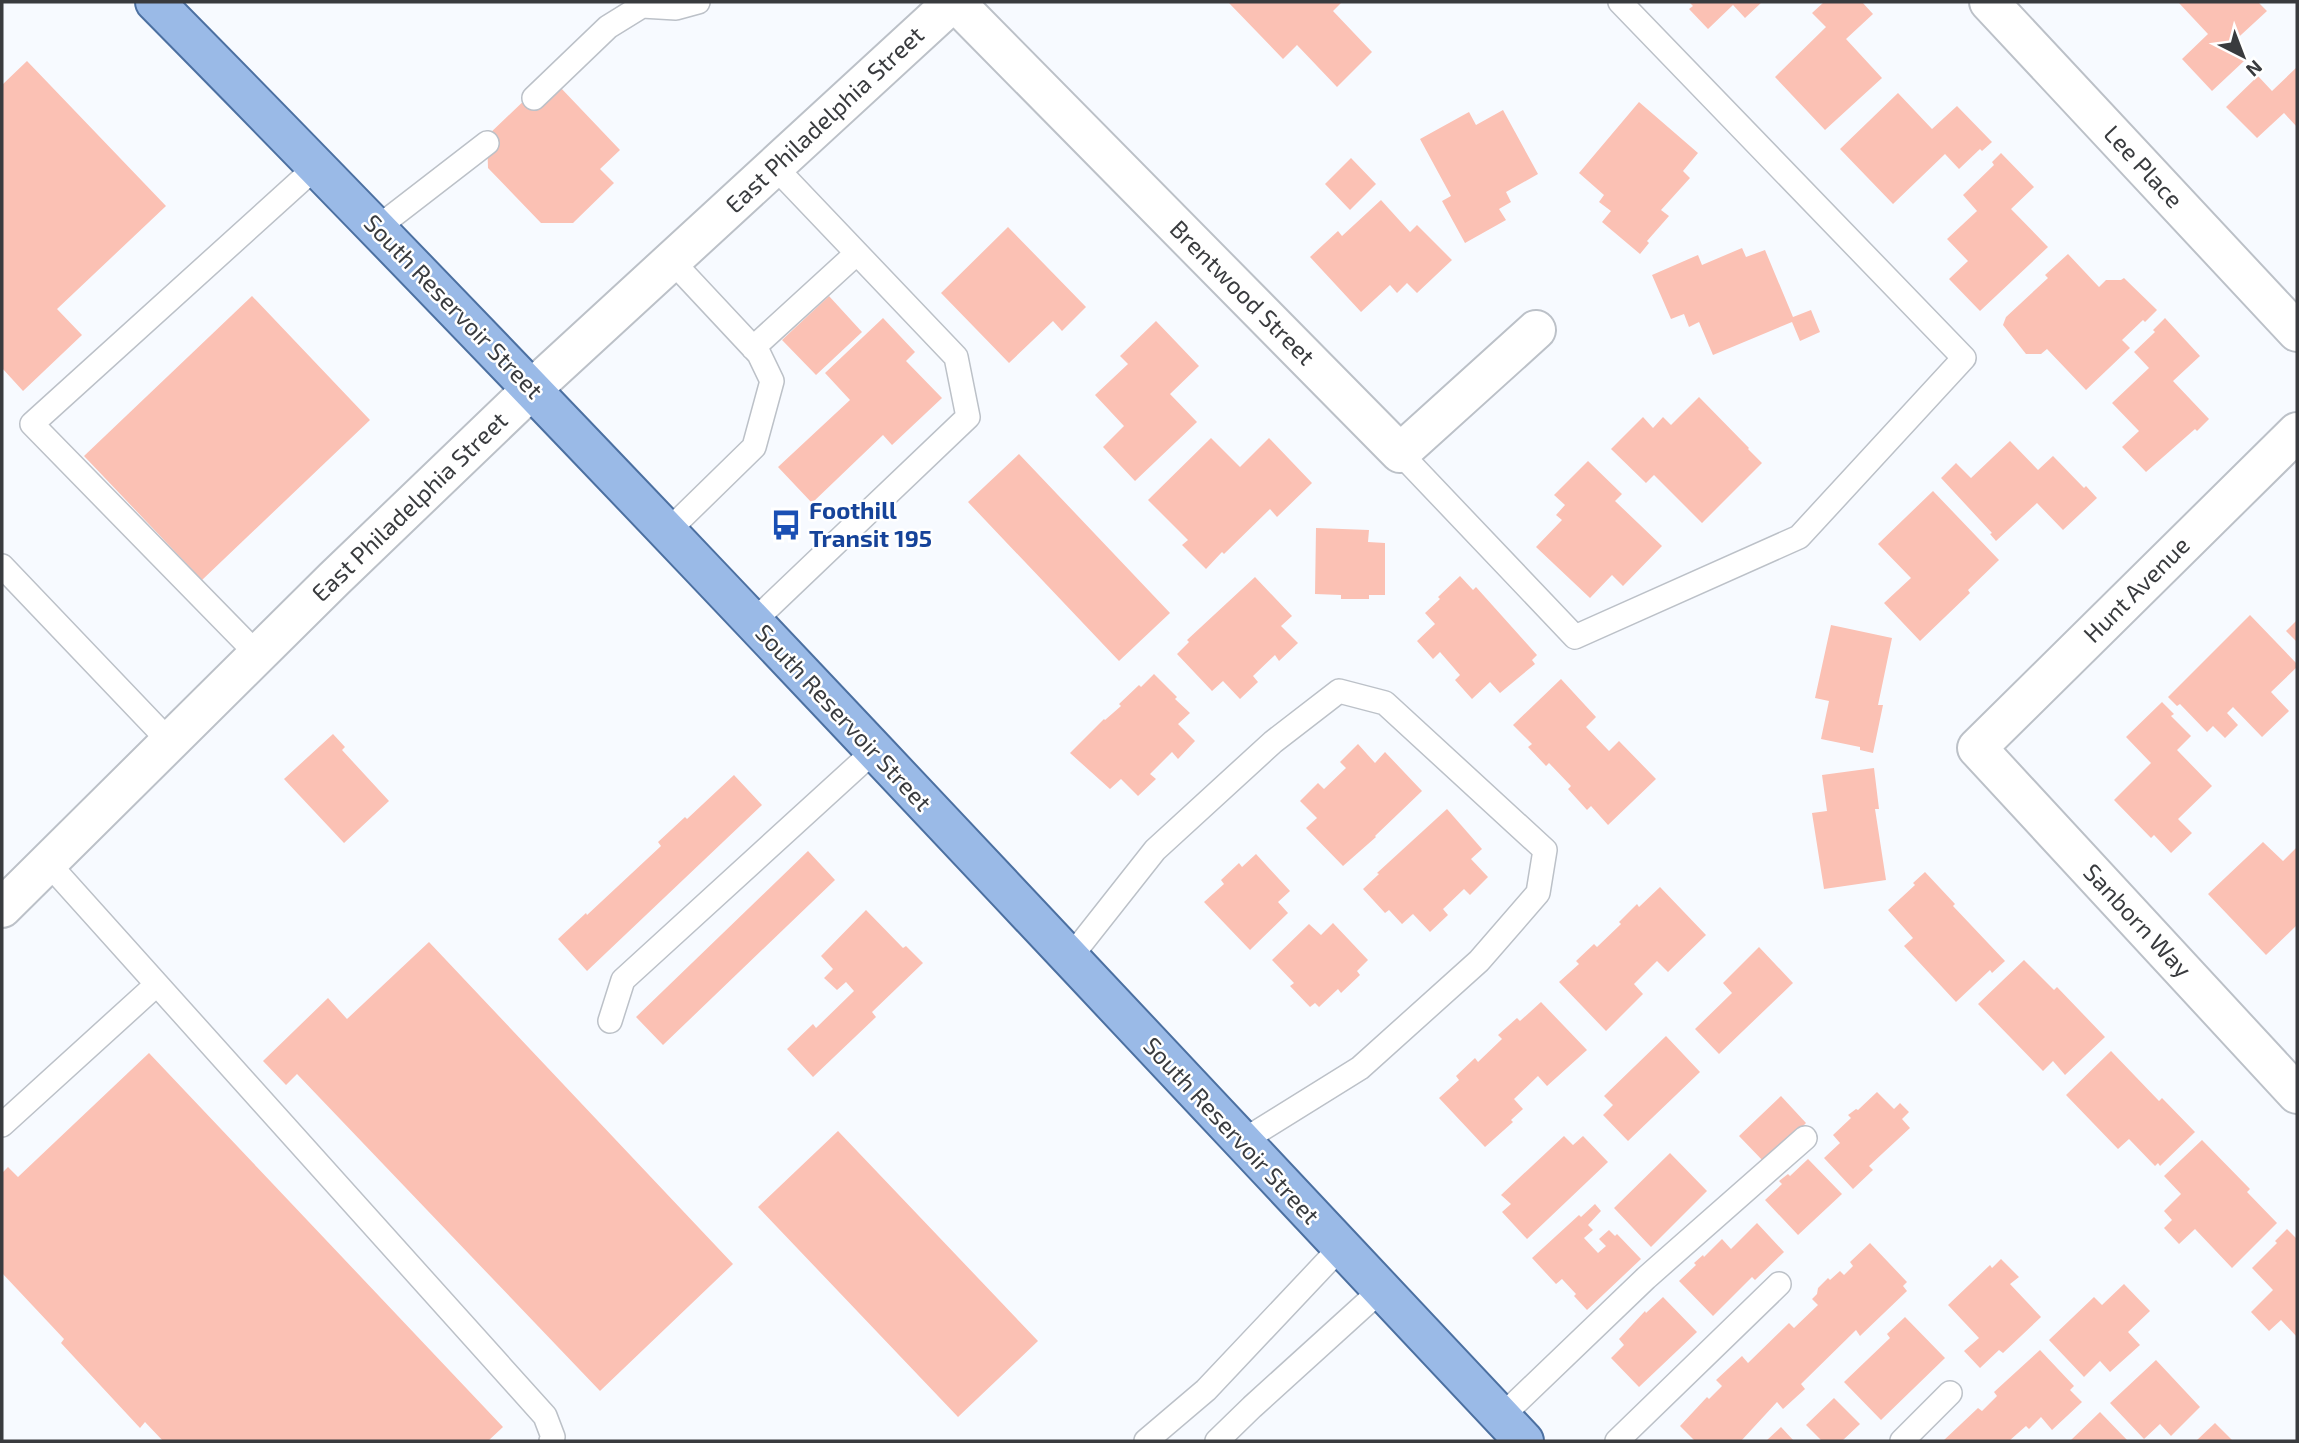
<svg xmlns="http://www.w3.org/2000/svg" width="2299" height="1443" viewBox="0 0 2299 1443" font-family="'Exo 2',sans-serif">
	<rect width="100%" height="100%" fill="#f7faff"/>
	<path fill="#fbc1b4" d="M 1228,2 L 1342,2 L 1333,11 L 1372,52 L 1337,87 L 1297,45 L 1283,59 Z
		M 1689,2 L 1762,2 L 1745,18 L 1733,5 L 1708,29 L 1689,9 L 1693,6 Z
		M 1824,2 L 1862,2 L 1873,14 L 1846,39 L 1882,78 L 1825,130 L 1775,77 L 1826,27 L 1812,13 Z
		M 2178,2 L 2258,2 L 2267,11 L 2229,46 L 2244,61 L 2212,91 L 2182,59 L 2208,34 Z
		M 27,61 L 166,206 L 57,309 L 82,335 L 23,391 L 2,368 L 2,85 Z
		M 2297,67 L 2297,127 L 2284,113 L 2257,138 L 2226,107 L 2258,76 L 2272,91 Z
		M 560,87 L 620,150 L 600,169 L 614,183 L 573,223 L 541,223 L 488,168 L 487,136 L 531,94 Z
		M 1898,93 L 1932,129 L 1957,106 L 1992,142 L 1982,151 L 1980,149 L 1959,169 L 1945,154 L 1893,204 L 1840,149 Z
		M 1639,102 L 1698,153 L 1683,171 L 1690,178 L 1661,210 L 1669,216 L 1647,241 L 1649,243 L 1640,254 L 1602,222 L 1611,211 L 1599,202 L 1604,195 L 1579,173 Z
		M 1503,110 L 1538,174 L 1506,192 L 1511,202 L 1499,209 L 1506,220 L 1465,243 L 1442,201 L 1451,196 L 1420,139 L 1469,112 L 1476,125 Z
		M 2001,153 L 2034,187 L 2011,209 L 2048,247 L 1980,311 L 1949,279 L 1968,261 L 1947,239 L 1977,211 L 1963,195 L 1994,165 L 1992,162 Z
		M 1351,158 L 1376,184 L 1350,210 L 1325,184 Z
		M 1381,200 L 1410,232 L 1417,225 L 1452,260 L 1417,293 L 1407,283 L 1397,293 L 1390,285 L 1361,312 L 1310,257 L 1338,231 L 1342,236 Z
		M 1008,227 L 1086,307 L 1062,331 L 1053,321 L 1009,363 L 941,293 Z
		M 1742,248 L 1746,257 L 1765,250 L 1793,317 L 1811,310 L 1820,332 L 1800,341 L 1792,322 L 1713,355 L 1699,322 L 1689,327 L 1684,314 L 1671,319 L 1652,275 L 1698,255 L 1702,265 Z
		M 2068,254 L 2099,287 L 2106,280 L 2121,280 L 2124,278 L 2157,310 L 2145,322 L 2143,320 L 2122,340 L 2130,348 L 2086,390 L 2047,349 L 2041,354 L 2026,354 L 2003,325 L 2006,317 L 2048,278 L 2045,275 Z
		M 252,296 L 370,420 L 202,580 L 84,456 Z
		M 829,296 L 862,332 L 816,375 L 782,340 Z
		M 883,318 L 915,352 L 906,361 L 942,398 L 892,445 L 883,435 L 812,503 L 778,467 L 850,400 L 825,373 Z
		M 2165,318 L 2200,356 L 2173,381 L 2209,419 L 2197,431 L 2195,429 L 2146,472 L 2122,447 L 2139,431 L 2112,403 L 2149,368 L 2134,352 L 2155,332 L 2153,330 Z
		M 1156,321 L 1199,366 L 1170,394 L 1197,422 L 1135,481 L 1103,447 L 1124,426 L 1095,395 L 1128,364 L 1120,356 Z
		M 1699,397 L 1749,448 L 1748,449 L 1762,463 L 1702,523 L 1654,475 L 1646,483 L 1611,449 L 1643,417 L 1653,428 L 1663,417 L 1671,425 Z
		M 1211,438 L 1240,467 L 1269,438 L 1312,483 L 1277,517 L 1270,509 L 1224,554 L 1222,552 L 1206,569 L 1182,545 L 1188,540 L 1148,500 Z
		M 2010,441 L 2038,470 L 2053,456 L 2084,488 L 2086,486 L 2097,498 L 2063,530 L 2037,503 L 1996,541 L 1990,534 L 1992,533 L 1941,478 L 1956,463 L 1971,478 Z
		M 1019,454 L 1170,613 L 1119,661 L 968,502 Z
		M 1588,461 L 1622,494 L 1615,501 L 1662,546 L 1623,586 L 1612,575 L 1590,598 L 1536,547 L 1562,520 L 1556,515 L 1565,505 L 1554,495 Z
		M 1933,491 L 1999,560 L 1968,590 L 1970,593 L 1920,641 L 1884,603 L 1911,578 L 1878,544 Z
		M 1316,528 L 1369,530 L 1368,542 L 1385,543 L 1385,595 L 1369,595 L 1369,599 L 1341,599 L 1341,595 L 1315,594 Z
		M 1460,576 L 1473,590 L 1476,587 L 1537,655 L 1532,660 L 1535,664 L 1500,693 L 1490,682 L 1472,699 L 1455,680 L 1460,675 L 1440,652 L 1433,659 L 1417,641 L 1435,624 L 1425,613 L 1440,599 L 1438,597 Z
		M 1255,577 L 1292,616 L 1281,626 L 1298,643 L 1279,661 L 1275,655 L 1253,676 L 1258,682 L 1240,699 L 1223,681 L 1212,691 L 1177,654 L 1189,642 L 1187,640 Z
		M 2250,615 L 2297,664 L 2297,667 L 2271,692 L 2289,711 L 2262,737 L 2233,707 L 2227,713 L 2238,725 L 2225,738 L 2213,726 L 2207,732 L 2180,704 L 2177,706 L 2168,697 Z
		M 2297,620 L 2297,642 L 2286,631 Z
		M 1831,625 L 1892,638 L 1878,705 L 1883,705 L 1873,753 L 1860,750 L 1860,747 L 1821,739 L 1829,701 L 1815,698 Z
		M 1154,674 L 1177,697 L 1175,699 L 1190,713 L 1178,724 L 1195,741 L 1178,759 L 1172,752 L 1150,774 L 1156,779 L 1138,796 L 1121,779 L 1110,789 L 1070,753 L 1104,719 L 1105,720 L 1121,706 L 1119,704 L 1139,685 L 1141,687 Z
		M 1561,679 L 1596,717 L 1586,727 L 1609,751 L 1619,741 L 1656,779 L 1608,825 L 1591,806 L 1587,810 L 1568,789 L 1571,786 L 1549,763 L 1546,766 L 1528,747 L 1532,744 L 1513,725 Z
		M 2162,702 L 2174,714 L 2171,716 L 2191,736 L 2177,750 L 2212,786 L 2178,819 L 2192,833 L 2171,853 L 2154,835 L 2151,838 L 2114,800 L 2151,763 L 2126,737 Z
		M 333,734 L 345,747 L 342,750 L 389,801 L 344,843 L 284,779 Z
		M 1358,744 L 1375,763 L 1385,752 L 1422,791 L 1375,836 L 1376,837 L 1343,866 L 1306,828 L 1317,818 L 1300,801 L 1318,783 L 1324,789 L 1346,768 L 1340,762 Z
		M 1874,768 L 1879,809 L 1875,809 L 1886,880 L 1824,889 L 1812,813 L 1827,811 L 1822,775 Z
		M 734,775 L 762,805 L 587,971 L 558,939 L 586,913 L 587,915 L 661,846 L 658,842 L 685,817 L 687,819 Z
		M 1447,809 L 1482,849 L 1471,859 L 1488,877 L 1470,895 L 1464,889 L 1443,909 L 1448,915 L 1430,932 L 1413,914 L 1402,924 L 1389,910 L 1385,913 L 1363,889 L 1379,874 L 1377,873 Z
		M 2263,842 L 2283,861 L 2297,847 L 2297,925 L 2266,955 L 2208,894 Z
		M 808,851 L 835,880 L 663,1045 L 636,1017 Z
		M 1256,854 L 1290,891 L 1278,902 L 1288,913 L 1250,950 L 1204,902 L 1224,884 L 1221,880 L 1239,863 L 1242,867 Z
		M 1925,872 L 1955,904 L 1953,906 L 2005,961 L 1992,973 L 1990,970 L 1956,1002 L 1904,946 L 1913,938 L 1888,910 L 1915,885 L 1913,883 Z
		M 1660,887 L 1706,935 L 1668,972 L 1657,961 L 1634,984 L 1643,994 L 1606,1031 L 1559,982 L 1579,964 L 1576,961 L 1594,944 L 1597,947 L 1621,924 L 1619,922 L 1637,904 L 1639,907 Z
		M 866,910 L 903,948 L 906,946 L 923,963 L 872,1012 L 876,1017 L 813,1077 L 787,1049 L 813,1024 L 816,1028 L 854,991 L 846,982 L 837,990 L 824,978 L 833,969 L 821,956 Z
		M 1333,923 L 1368,960 L 1357,971 L 1360,975 L 1341,993 L 1338,989 L 1319,1007 L 1315,1003 L 1310,1007 L 1290,986 L 1294,983 L 1272,960 L 1309,924 L 1321,935 Z
		M 429,942 L 733,1264 L 600,1391 L 297,1074 L 286,1085 L 263,1061 L 328,998 L 347,1019 Z
		M 1759,947 L 1793,983 L 1719,1054 L 1695,1029 L 1732,993 L 1723,983 Z
		M 2024,960 L 2054,990 L 2057,987 L 2105,1037 L 2065,1075 L 2053,1061 L 2043,1071 L 1978,1004 Z
		M 1541,1002 L 1587,1050 L 1547,1086 L 1538,1076 L 1514,1099 L 1523,1109 L 1511,1120 L 1513,1122 L 1485,1147 L 1439,1098 L 1459,1080 L 1456,1076 L 1475,1058 L 1478,1062 L 1502,1039 L 1498,1035 L 1517,1018 L 1520,1021 Z
		M 1666,1036 L 1700,1072 L 1628,1141 L 1603,1115 L 1613,1105 L 1604,1096 Z
		M 2111,1051 L 2159,1101 L 2162,1098 L 2195,1132 L 2160,1166 L 2158,1163 L 2155,1166 L 2129,1139 L 2118,1149 L 2066,1095 Z
		M 149,1053 L 503,1427 L 488,1441 L 163,1441 L 145,1422 L 140,1428 L 61,1343 L 64,1339 L 2,1273 L 2,1173 L 8,1167 L 18,1177 Z
		M 1877,1092 L 1894,1109 L 1900,1103 L 1909,1112 L 1902,1119 L 1910,1128 L 1869,1166 L 1873,1170 L 1853,1189 L 1824,1158 L 1840,1143 L 1833,1135 L 1851,1118 L 1848,1115 L 1856,1109 L 1858,1110 Z
		M 1781,1096 L 1806,1123 L 1766,1164 L 1739,1136 Z
		M 838,1131 L 1038,1341 L 958,1417 L 758,1207 Z
		M 1564,1136 L 1573,1145 L 1583,1136 L 1608,1162 L 1527,1239 L 1502,1212 L 1511,1204 L 1501,1195 Z
		M 2202,1140 L 2250,1189 L 2247,1192 L 2277,1223 L 2232,1268 L 2195,1229 L 2179,1244 L 2164,1228 L 2172,1220 L 2164,1211 L 2181,1194 L 2164,1176 Z
		M 1670,1153 L 1707,1191 L 1651,1247 L 1614,1208 Z
		M 1808,1159 L 1842,1194 L 1798,1235 L 1765,1200 L 1782,1184 L 1779,1181 L 1788,1174 L 1790,1176 Z
		M 1595,1204 L 1601,1211 L 1588,1225 L 1593,1230 L 1584,1238 L 1598,1253 L 1606,1246 L 1599,1239 L 1609,1230 L 1615,1236 L 1617,1234 L 1641,1259 L 1587,1310 L 1574,1296 L 1576,1294 L 1562,1279 L 1556,1284 L 1532,1258 L 1579,1215 L 1581,1217 Z
		M 1757,1223 L 1784,1252 L 1755,1280 L 1752,1277 L 1713,1316 L 1679,1281 L 1696,1265 L 1694,1263 L 1703,1255 L 1704,1257 L 1722,1239 L 1731,1249 Z
		M 2287,1229 L 2297,1239 L 2297,1337 L 2281,1320 L 2269,1331 L 2251,1312 L 2273,1290 L 2252,1268 L 2277,1243 L 2275,1241 Z
		M 1870,1243 L 1907,1282 L 1903,1286 L 1907,1291 L 1860,1336 L 1856,1330 L 1801,1384 L 1805,1389 L 1783,1409 L 1777,1402 L 1741,1441 L 1695,1441 L 1680,1426 L 1707,1397 L 1709,1399 L 1722,1386 L 1716,1380 L 1742,1356 L 1748,1363 L 1789,1323 L 1794,1328 L 1818,1305 L 1812,1299 L 1817,1294 L 1818,1288 L 1828,1278 L 1830,1280 L 1840,1271 L 1844,1275 L 1853,1266 L 1850,1262 Z
		M 2001,1259 L 2019,1277 L 2010,1284 L 2041,1317 L 2003,1353 L 1999,1350 L 1980,1368 L 1964,1351 L 1979,1338 L 1948,1305 L 1990,1265 L 1992,1268 Z
		M 2124,1284 L 2150,1311 L 2128,1332 L 2140,1345 L 2110,1372 L 2100,1361 L 2084,1377 L 2049,1340 L 2094,1297 L 2102,1305 Z
		M 1663,1297 L 1697,1332 L 1639,1387 L 1611,1358 L 1624,1345 L 1619,1339 L 1645,1311 L 1646,1313 Z
		M 1905,1317 L 1945,1358 L 1881,1420 L 1844,1382 L 1890,1338 L 1887,1334 Z
		M 2040,1350 L 2074,1386 L 2070,1390 L 2082,1402 L 2052,1430 L 2041,1417 L 2029,1429 L 2026,1426 L 2009,1441 L 1943,1441 L 1978,1408 L 1982,1411 L 1997,1396 L 1994,1392 Z
		M 2156,1360 L 2200,1407 L 2171,1436 L 2160,1424 L 2144,1439 L 2110,1403 Z
		M 1834,1398 L 1860,1424 L 1842,1441 L 1822,1441 L 1806,1425 Z
		M 2100,1412 L 2128,1441 L 2070,1441 Z
		M 2215,1423 L 2233,1441 L 2196,1441 Z
		M 1781,1427 L 1794,1441 L 1766,1441 Z"/>
	<g fill="none" stroke-linecap="round" stroke-linejoin="round">
		<g stroke="#bcc1c8" stroke-width="26">
			<path id="lane" d="M 534,98 L 608,27 L 642,6 L 676,8 L 698,2
				M 377,228 L 487,143
				M 753,348 L 857,253
				M 1400,453 L 1575,637 L 1799,537 L 1964,358 L 1620,2
				M 667,532 L 754,447 L 772,381 L 759,354 L 672,261
				M 2,566 L 170,742
				M 752,623 L 968,417 L 956,357 L 774,166
				M 258,655 L 32,424 L 317,166
				M 48,863 L 545,1416 L 553,1437 L 551,1441
				M 1069,959 L 1155,850 L 1273,742 L 1339,691 L 1385,703 L 1545,850 L 1538,893 L 1479,961 L 1360,1068 L 1241,1142
				M 610,1021 L 623,980 L 874,751
				M 2,1125 L 156,985
				M 1501,1417 L 1646,1278 L 1805,1138
				M 1146,1441 L 1206,1390 L 1341,1247
				M 1217,1441 L 1252,1407 L 1381,1290
				M 1617,1441 L 1779,1284
				M 1902,1441 L 1950,1393"/>
		</g>
		<g stroke="#bcc1c8" stroke-width="42">
			<path id="street" d="M 955,2 L 1400,453 L 1536,330
				M 1989,2 L 2297,332
				M 2297,432 L 1977,748 L 2297,1094"/>
		</g>
		<g stroke="#bcc1c8" stroke-width="42">
			<path id="secondary" d="M 2,908 L 334,579 L 532,389 L 953,2"/>
		</g>
		<g stroke="#4c70a1" stroke-width="42">
			<path id="primary" d="M 155,2 C 620,473 1070,959 1524,1441"/>
		</g>
		<use href="#lane" stroke="#fff" stroke-width="23"/>
		<use href="#street" stroke="#fff" stroke-width="38"/>
		<use href="#secondary" stroke="#fff" stroke-width="38"/>
		<use href="#primary" stroke="#9abae7" stroke-width="38"/>
	</g>
	<defs>
		<g id="bus-bare" transform="scale(2.415)"><path d="M-5-6H5V4H4V6H2V4H-2V6H-4V4H-5ZM-3.5-4V0h7V-4ZM-3.5 1.2v1.5H-2V1.2ZM2 1.2v1.5H3.5V1.2Z" fill="#1a4fb4" stroke="#fff" stroke-width="2.5" paint-order="stroke"/></g>
	</defs>
	<g fill-rule="evenodd">
		<use href="#bus-bare" x="786" y="525"/>
	</g>
	<g text-anchor="middle" stroke-width="5" stroke-linejoin="round" paint-order="stroke">
		<g font-size="24" fill="#393b3e" stroke="#fff">
			<text transform="translate(825 120) rotate(-43)" y="8">East Philadelphia Street</text>
			<text transform="translate(2143 167) rotate(47)" y="8">Lee Place</text>
			<text transform="translate(1242 293) rotate(45)" y="8">Brentwood Street</text>
			<text transform="translate(453 307) rotate(46)" y="8">South Reservoir Street</text>
			<text transform="translate(410 507) rotate(-44)" y="8">East Philadelphia Street</text>
			<text transform="translate(2137 590) rotate(-45)" y="8">Hunt Avenue</text>
			<text transform="translate(843 718) rotate(47)" y="8">South Reservoir Street</text>
			<text transform="translate(2137 921) rotate(47)" y="8">Sanborn Way</text>
			<text transform="translate(1231 1131) rotate(47)" y="8">South Reservoir Street</text>
		</g>
		<g font-size="24" font-weight="bold" fill="#164399" stroke="#fff" text-anchor="start">
			<text x="809" y="519">Foothill<tspan x="809" dy="28">Transit 195</tspan></text>
		</g>
	</g>
	<rect width="2299" height="1443" fill="none" stroke="#393b3e" stroke-width="7"/>
	<g transform="translate(2243 56) rotate(138)" stroke="#ffffff" stroke-width="5" paint-order="stroke">
	<path d="M0-5L12 26L0 18L-12 26Z" fill="#393b3e"/>
	<text y="-10" font-size="19" font-weight="bold" text-anchor="middle" fill="#393b3e">N</text>
	</g>
</svg>
